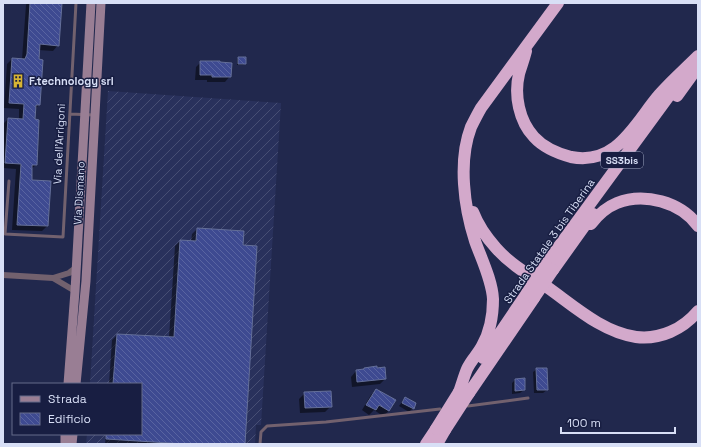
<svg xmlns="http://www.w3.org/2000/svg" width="701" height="447" viewBox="0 0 701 447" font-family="'Space Grotesk',sans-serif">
	<defs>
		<pattern id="industrial-furrows" width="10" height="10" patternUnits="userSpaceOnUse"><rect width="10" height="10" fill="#29315c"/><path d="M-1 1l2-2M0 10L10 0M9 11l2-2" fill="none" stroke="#474e74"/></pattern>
		<pattern id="building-back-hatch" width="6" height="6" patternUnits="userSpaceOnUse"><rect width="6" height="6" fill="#3e4a91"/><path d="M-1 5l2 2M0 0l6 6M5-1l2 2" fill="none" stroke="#5964a1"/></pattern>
	</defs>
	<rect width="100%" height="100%" fill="#21284d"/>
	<path fill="url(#industrial-furrows)" d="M 108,91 L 281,103 L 261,425 L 256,425 L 255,444 L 86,444 L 87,434 L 141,434 L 141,384 L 90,384 Z"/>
	<path fill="#0007" d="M 27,3 L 61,3 L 58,45 L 53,51 L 38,50 L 39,105 L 35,109 L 36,165 L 31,169 L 31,181 L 47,226 L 42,231 L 12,230 L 16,169 L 3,168 L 3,124 L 8,119 L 19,120 L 19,109 L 4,108 L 7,64 L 12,59 L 22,59 L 26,5 Z
		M 238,58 L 245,63 L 243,65 L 237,65 L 237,59 Z
		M 201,62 L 230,76 L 225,82 L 207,82 L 207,80 L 195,80 L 196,67 Z
		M 197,229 L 243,232 L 244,444 L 105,444 L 106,434 L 141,434 L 141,384 L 109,384 L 112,340 L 117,335 L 169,338 L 175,246 L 180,241 L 191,242 L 192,234 Z
		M 364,369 L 385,379 L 380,384 L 352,387 L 351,377 L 356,371 L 362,371 Z
		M 537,369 L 547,390 L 543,393 L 534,393 L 533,372 Z
		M 524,379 L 524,390 L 520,393 L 512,394 L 512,383 L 515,380 Z
		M 376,390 L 389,411 L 383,416 L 374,410 L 369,415 L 362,410 L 371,395 Z
		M 305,393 L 331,406 L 325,412 L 300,413 L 299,399 Z
		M 405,398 L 413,408 L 409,412 L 399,406 Z"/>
	<path fill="url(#building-back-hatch)" stroke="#646f99" d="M 30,3 L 62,3 L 59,46 L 40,44 L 39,59 L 43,60 L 40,105 L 36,105 L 35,119 L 39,120 L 37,165 L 32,165 L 32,180 L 51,181 L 48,226 L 17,225 L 21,164 L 5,163 L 8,118 L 23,119 L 24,104 L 9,103 L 12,58 L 25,59 L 27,54 Z
		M 238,57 L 246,57 L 246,64 L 238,64 Z
		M 200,61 L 220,61 L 220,62 L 232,63 L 231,77 L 212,77 L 212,75 L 200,75 Z
		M 197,228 L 244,231 L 243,245 L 257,246 L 245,444 L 185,444 L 106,439 L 106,434 L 141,434 L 141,384 L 113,384 L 117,334 L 174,337 L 180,240 L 196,241 Z
		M 377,366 L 377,368 L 385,367 L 386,379 L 357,382 L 356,370 L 364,369 L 364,368 Z
		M 536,368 L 547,368 L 548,390 L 537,390 Z
		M 525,378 L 525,390 L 515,391 L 515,379 Z
		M 376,389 L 396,400 L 389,411 L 379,405 L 376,410 L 366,405 Z
		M 331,391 L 332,407 L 305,408 L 304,392 Z
		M 405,397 L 416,403 L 414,409 L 402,403 Z"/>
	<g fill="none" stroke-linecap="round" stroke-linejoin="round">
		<path stroke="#72616e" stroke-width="3" d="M 70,114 L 94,115
			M 9,181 L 5,234 L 63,237 L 76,3
			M 468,406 L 528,398
			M 260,444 L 261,432 L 267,426 L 326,422 L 440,409"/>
		<path stroke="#72616e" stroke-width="6" d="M 3,275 L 53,278 L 75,291
			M 53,278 L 69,273 L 77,267"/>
		<path stroke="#997e94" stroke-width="9" d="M 68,384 L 75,291 L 91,3
			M 76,384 L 86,281 L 101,3
			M 65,444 L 65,434
			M 72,444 L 73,434"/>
		<path stroke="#d3a9cb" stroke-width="12" d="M 526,51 C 524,59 521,67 519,74 C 514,95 519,121 534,137 C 544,148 556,153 571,157 C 617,166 635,123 659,95 C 671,81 685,69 698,56
			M 677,96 L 698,67
			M 473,212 C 478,225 487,238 496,248 C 510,264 529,275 547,287 C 574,306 602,332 636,337 C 660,340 683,329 698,311
			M 591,224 C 597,216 607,207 617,203 C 644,192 681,202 698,226
			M 546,264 L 677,85
			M 553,270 L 593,214
			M 483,358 L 527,293
			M 459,392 C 462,384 464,376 467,369 C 471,360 478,354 482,346 C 490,332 493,314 493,299 C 492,280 481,258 475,241 C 464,207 458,161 471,127 C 474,121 477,115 481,108 L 558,3
			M 469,393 L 534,298
			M 426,444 L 436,429
			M 437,444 L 445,430"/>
		<path stroke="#d3a9cb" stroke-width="12" d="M 527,293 L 546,264
			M 534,298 L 553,270
			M 436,429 L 459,392
			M 445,430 L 469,393"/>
	</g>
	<defs>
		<g id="building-bare" transform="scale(1.08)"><path d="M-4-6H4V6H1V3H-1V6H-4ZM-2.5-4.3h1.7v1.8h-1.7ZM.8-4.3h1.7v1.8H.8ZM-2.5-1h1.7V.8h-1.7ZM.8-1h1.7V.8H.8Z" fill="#d7b434" stroke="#181e42" stroke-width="2.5" paint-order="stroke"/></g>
	</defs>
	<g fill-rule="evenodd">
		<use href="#building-bare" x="18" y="81"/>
	</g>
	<g text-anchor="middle" stroke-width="3" stroke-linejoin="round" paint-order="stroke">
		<rect fill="#181e42" stroke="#9ea5c0" stroke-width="1" x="601" y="152" width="42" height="16" rx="3"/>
		<g font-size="10" font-weight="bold" fill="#d8dff6">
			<text x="622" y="164">SS3bis</text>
		</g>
		<g font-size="11" font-weight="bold" fill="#d8dff6" stroke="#181e42" text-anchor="start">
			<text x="29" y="85">F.technology srl</text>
		</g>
		<g font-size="11" fill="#d8dff6" stroke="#181e42">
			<text transform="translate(59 144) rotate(-87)" y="4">Via dell'Arrigoni</text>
			<text transform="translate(79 193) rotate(-87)" y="4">Via Dismano</text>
			<text transform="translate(549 241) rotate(-55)" y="4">Strada Statale 3 bis Tiberina</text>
		</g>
	</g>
	<rect width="701" height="447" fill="none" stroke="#d8dff6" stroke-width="8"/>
	<rect x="12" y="383" width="130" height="52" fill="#181e42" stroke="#656b8a"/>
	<rect x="20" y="396" width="20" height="6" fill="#997e94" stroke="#656b8a"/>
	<text x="48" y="403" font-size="12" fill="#d8dff6">Strada</text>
	<rect x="20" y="413" width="20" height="12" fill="url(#building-back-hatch)" stroke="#656b8a"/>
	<text x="48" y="423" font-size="12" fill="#d8dff6">Edificio</text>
	<path d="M561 427v6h114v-6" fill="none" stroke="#d8dff6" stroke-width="2"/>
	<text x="567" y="427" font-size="12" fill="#d8dff6" stroke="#181e42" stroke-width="3" paint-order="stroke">100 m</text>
</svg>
